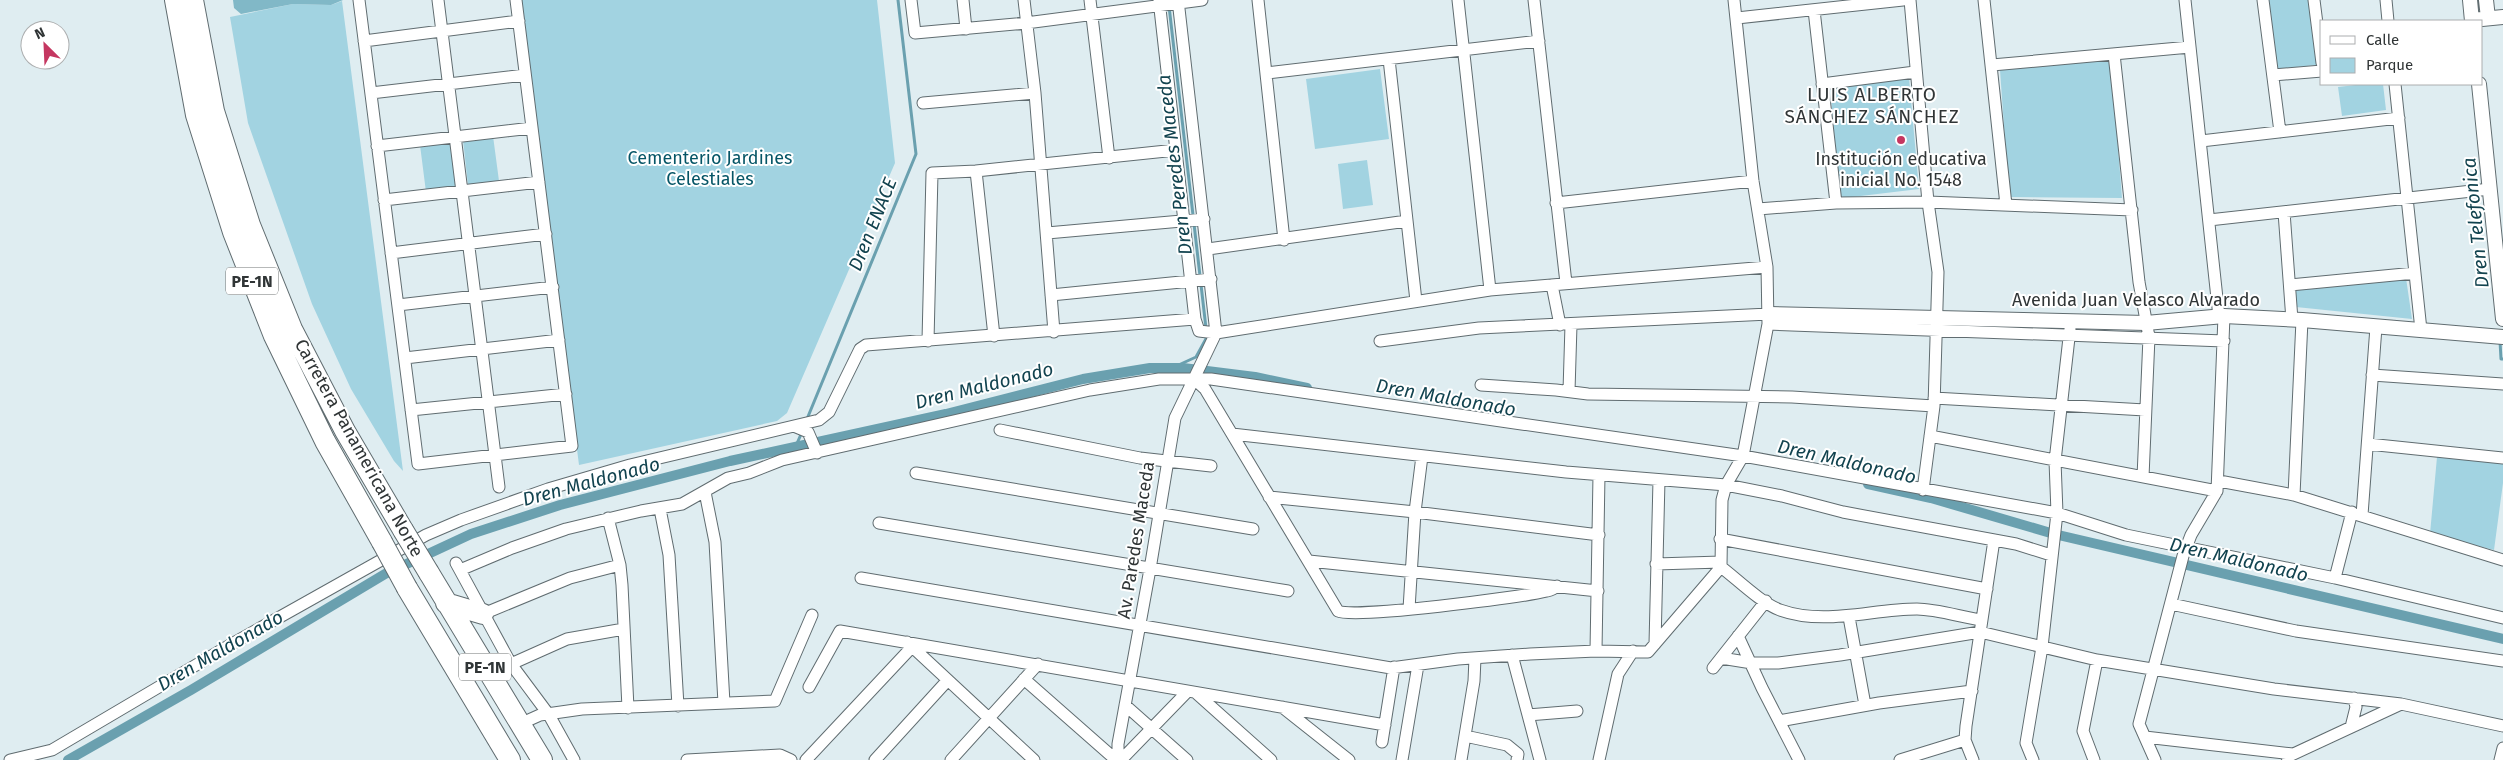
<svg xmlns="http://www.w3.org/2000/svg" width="2503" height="760" viewBox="0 0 2503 760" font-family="'Fira Sans',sans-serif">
	<rect width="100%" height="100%" fill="#dfedf1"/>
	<path fill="#a2d3e1" d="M 520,0 L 877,0 L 895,163 L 787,413 L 777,421 L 579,465 Z
		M 2268,0 L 2310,0 L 2317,65 L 2277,69 Z
		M 342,1 L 403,471 L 394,461 L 351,389 L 312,304 L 248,123 L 230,17 L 293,4 L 331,5 Z
		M 2111,58 L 2122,198 L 2009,197 L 2000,70 Z
		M 1380,69 L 1389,139 L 1315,149 L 1306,79 Z
		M 1909,78 L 1919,189 L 1844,198 L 1840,195 L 1830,87 Z
		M 2364,84 L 2383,84 L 2386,110 L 2342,116 L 2338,87 Z
		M 493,136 L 499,181 L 468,185 L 463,140 Z
		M 451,141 L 457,187 L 426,192 L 420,145 Z
		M 1367,160 L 1373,205 L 1343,209 L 1338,164 Z
		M 2406,278 L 2412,319 L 2296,307 L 2295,290 Z
		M 2437,457 L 2503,462 L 2503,483 L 2494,550 L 2430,534 Z"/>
	<path fill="#81b8c7" d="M 233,0 L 343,0 L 331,5 L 293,4 L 241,14 L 234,8 Z"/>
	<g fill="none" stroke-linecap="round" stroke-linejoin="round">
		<path stroke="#6aa0af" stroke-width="3" d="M 1169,6 L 1207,337 L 1196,357 L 1172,368
			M 2500,341 L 2501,359 L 2503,359
			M 807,419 L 916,154 L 898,0
			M 795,448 L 802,432"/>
		<path stroke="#6aa0af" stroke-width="10" d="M 1868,484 L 1931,498 L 2054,534 L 2503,639
			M 68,760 L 191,690 L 385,574 L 471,534 L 560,505 L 730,461 L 946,414 L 1083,379 L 1150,368 L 1183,368 L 1255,377 L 1307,388"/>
		<g stroke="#606c70" stroke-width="13">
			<path id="minor" d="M 359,0 L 418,464 L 572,446 L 516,0
				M 438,0 L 499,487
				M 911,0 L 915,33 L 1026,23 L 1202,0
				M 963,0 L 966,29
				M 1024,0 L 1035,93 L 1054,332
				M 1090,0 L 1109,158
				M 1159,0 L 1195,319 L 1199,331 L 1216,333 L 1490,290 L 1767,267
				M 1178,0 L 1216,333
				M 1258,0 L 1284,240
				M 1458,0 L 1490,290
				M 1534,0 L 1566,283
				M 1910,0 L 1928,202 L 1938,272 L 1934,406 L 1923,490
				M 1984,0 L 2006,205
				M 2185,0 L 2219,317
				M 2263,0 L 2280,132
				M 2314,0 L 2322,63
				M 2386,0 L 2388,21
				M 1814,10 L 1836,203
				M 1737,18 L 1903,0
				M 364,41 L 519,21
				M 2114,54 L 2139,282 L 2149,337 L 2143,477
				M 1389,59 L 1416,301
				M 1992,65 L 2190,47
				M 1267,73 L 1539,41
				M 2273,75 L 2322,71
				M 1822,84 L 1915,72
				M 2395,84 L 2421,330
				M 371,93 L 525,75
				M 923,103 L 1035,93
				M 2201,141 L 2399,118
				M 377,146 L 532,128
				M 976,171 L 994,336
				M 384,200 L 539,182
				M 1556,203 L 1753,181
				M 1758,209 L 1836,203 L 1928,202 L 2132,210
				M 2284,212 L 2292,320
				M 2209,220 L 2490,189
				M 1047,233 L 1204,219
				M 1208,249 L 1407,221
				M 391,253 L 546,234
				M 1552,285 L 1560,325
				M 2290,285 L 2415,273
				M 1051,295 L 1211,279
				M 398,305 L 553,287
				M 1768,324 L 2224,341
				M 928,341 L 932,173 L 976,171 L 1176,150
				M 1380,341 L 1479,328 L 1769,314
				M 405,358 L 559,340
				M 2372,375 L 2503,384
				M 1194,379 L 1205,389 L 1338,611 C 1354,619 1522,597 1547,591 C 1552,590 1554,589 1557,586
				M 1481,385 L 1556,390 L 1588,394 L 1792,397 L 1934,406
				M 1569,391 L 1571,325
				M 1934,398 L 2145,410
				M 411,410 L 566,394
				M 796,427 L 808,432 L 817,453
				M 1000,430 L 1140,458 L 1211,466
				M 1232,434 L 1566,472 L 1726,485 L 1782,496 L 1843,512 L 2016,544 L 2051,555
				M 1930,436 L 2217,491
				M 2368,444 L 2503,458
				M 916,473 L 1253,529
				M 2219,481 L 2294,495 L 2503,560
				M 705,492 L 715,542 L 724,703
				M 2294,495 L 2302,320
				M 1269,497 L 1415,512 L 1599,535
				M 660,509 L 669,555 L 678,706
				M 2362,515 L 2376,327
				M 608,518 L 620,565 L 622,585 L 628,708
				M 879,523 L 1288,591
				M 1720,539 L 1987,589
				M 1309,561 L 1598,591
				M 456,563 L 511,664 L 549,715 L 574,760
				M 1656,564 L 1721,562
				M 1721,567 C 1737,579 1761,603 1780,610 C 1825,626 1871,609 1917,609 C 1935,609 1962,617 1981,620
				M 460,570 L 512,548 L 566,529 L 641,511 L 682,504 L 728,478 L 749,473 L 782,460 L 1090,390 L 1159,379 L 1211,379 L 1743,456 L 2057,513 L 2126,535 L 2335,578 L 2503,618
				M 861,578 L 1391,668 L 1458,659 L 1530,654 L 1596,651 L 1648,652 L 1721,567 L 1722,500 L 1726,485 L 1743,456 L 1768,324 L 1767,267 L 1753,181 L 1734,0
				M 2335,578 L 2352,512
				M 2171,604 L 2296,631 L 2503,661
				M 1409,609 L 1415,512 L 1422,456
				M 483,614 L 570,578 L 620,565
				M 1849,617 L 1865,705
				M 1738,636 L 1762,688 L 1799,760
				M 907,642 L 1034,760
				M 1655,644 L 1659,480
				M 1596,651 L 1599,475
				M 1512,655 L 1540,760
				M 1721,658 L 1752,663 L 1778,663 L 1840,655 L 1980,632 L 2097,660 L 2274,689 L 2401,704 L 2503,726
				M 511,664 L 567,639 L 624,629
				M 1713,668 L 1766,601
				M 1024,679 L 1116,760
				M 809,687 L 840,631 L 1385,725
				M 1196,693 L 1271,760
				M 1125,705 L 1187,760
				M 1282,707 L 1349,760
				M 1528,715 L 1577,711
				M 1779,721 L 1879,703 L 1972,691
				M 520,724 L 540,715 L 582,709 L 775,701 L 812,615
				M 2351,727 L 2356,707 L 2354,698
				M 1465,736 L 1507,745 L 1518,754 L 1517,760
				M 2145,737 L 2293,754
				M 1382,742 L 1394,667
				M 2287,757 L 2401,704
				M 10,760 L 52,750 L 74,737 L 230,645 L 426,535 L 461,520 L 548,489 L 630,465 L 819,420 L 829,412 L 860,349 L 866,345 L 1195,319
				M 687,760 L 780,755 L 791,760
				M 806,760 L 911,648
				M 875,760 L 947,681
				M 951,760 L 1038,664
				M 1118,760 L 1118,744 L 1150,569 L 1175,418 L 1216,333
				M 1121,760 L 1188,691
				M 1402,760 L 1418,665
				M 1461,760 L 1474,681 L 1475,658
				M 1599,760 L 1618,674 L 1633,651
				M 1900,760 L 1965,740
				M 1973,760 L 1965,740 L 1966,726 L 1994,540
				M 2033,760 L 2026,743 L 2042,647 L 2057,513 L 2055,461 L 2070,329
				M 2094,760 L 2083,731 L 2097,660
				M 2155,760 L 2139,724 L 2183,556 L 2191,535 L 2217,491 L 2224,316
				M 2500,760 L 2503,748"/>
		</g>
		<g stroke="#606c70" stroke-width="16">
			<path id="tertiary" d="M 2470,0 L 2472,21
				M 2486,0 L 2488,18
				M 2472,20 L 2503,17
				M 2479,84 L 2503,319
				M 1769,314 L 2146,323 L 2224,316 L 2302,320 L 2503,337"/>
		</g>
		<g stroke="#606c70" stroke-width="22">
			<path id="motorway" d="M 175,0 L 196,115 L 233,232 L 274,336 L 325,441 L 382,542
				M 193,0 L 214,111 L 250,225 L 292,329 L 345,431 L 403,530
				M 429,573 L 542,760
				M 407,588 L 510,760
				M 446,603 L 483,614"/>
		</g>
		<use href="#minor" stroke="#fff" stroke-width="11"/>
		<use href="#tertiary" stroke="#fff" stroke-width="14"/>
		<use href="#motorway" stroke="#fff" stroke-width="20"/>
		<g stroke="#606c70" stroke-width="22" stroke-linecap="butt">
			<path id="motorway-bridge" d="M 403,530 L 429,573
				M 382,542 L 407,588"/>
		</g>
		<use href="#motorway-bridge" stroke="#fff" stroke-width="20"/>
	</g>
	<circle fill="#c53761" stroke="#fff" stroke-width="2" cx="1901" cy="140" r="5"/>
	<g text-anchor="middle" stroke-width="4" stroke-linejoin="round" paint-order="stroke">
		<g fill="#fff" stroke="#6e7272" stroke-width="1">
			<rect x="226" y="267.5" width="52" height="27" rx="4"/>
			<rect x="459" y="653.5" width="52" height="27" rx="4"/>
		</g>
		<g font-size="16" font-weight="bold" fill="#303536">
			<text x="252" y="287">PE-1N</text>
			<text x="485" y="673">PE-1N</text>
		</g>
		<g font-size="18" fill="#055566" stroke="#fff">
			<text x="710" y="164">Cementerio Jardines<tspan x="710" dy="21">Celestiales</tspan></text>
		</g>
		<g font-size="18" fill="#303536" stroke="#fff">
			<text x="1901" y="165">Institución educativa<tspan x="1901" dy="21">inicial No. 1548</tspan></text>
		</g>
		<g font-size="18" fill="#303536" stroke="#fff">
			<text x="2136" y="306">Avenida Juan Velasco Alvarado</text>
			<text transform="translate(359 448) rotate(61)" y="6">Carretera Panamericana Norte</text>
			<text transform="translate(1136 540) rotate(-81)" y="6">Av. Paredes Maceda</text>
		</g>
		<g font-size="19" letter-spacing="1" fill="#303536" stroke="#fff">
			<text x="1872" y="101">LUIS ALBERTO<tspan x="1872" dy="22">SÁNCHEZ SÁNCHEZ</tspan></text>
		</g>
		<g font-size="19" font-style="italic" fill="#12434f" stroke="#fff">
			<text transform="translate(1174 165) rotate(-97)" y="7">Dren Peredes Maceda</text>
			<text transform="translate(2475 223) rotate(-96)" y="7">Dren Telefonica</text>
			<text transform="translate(872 224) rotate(-68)" y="7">Dren ENACE</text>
			<text transform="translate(984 385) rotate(-14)" y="7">Dren Maldonado</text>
			<text transform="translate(1446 397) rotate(10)" y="7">Dren Maldonado</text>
			<text transform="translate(1847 461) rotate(13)" y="7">Dren Maldonado</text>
			<text transform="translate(591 481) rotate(-15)" y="7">Dren Maldonado</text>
			<text transform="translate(2239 559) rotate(13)" y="7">Dren Maldonado</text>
			<text transform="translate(220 650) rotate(-30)" y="7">Dren Maldonado</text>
		</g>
	</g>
	<rect x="2320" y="20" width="162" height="65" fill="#ffffff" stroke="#acaeaf"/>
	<rect x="2330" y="36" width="25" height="8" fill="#ffffff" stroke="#acaeaf"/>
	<text x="2366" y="45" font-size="15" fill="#303536">Calle</text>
	<rect x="2330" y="58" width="25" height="15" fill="#a2d3e1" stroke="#acaeaf"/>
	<text x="2366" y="70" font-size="15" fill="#303536">Parque</text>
	<g transform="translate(45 45) rotate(336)"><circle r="24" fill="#ffffff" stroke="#acaeaf"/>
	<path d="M0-4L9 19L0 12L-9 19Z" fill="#c53761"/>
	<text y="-8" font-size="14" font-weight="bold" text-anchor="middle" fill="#303536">N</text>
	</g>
</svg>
